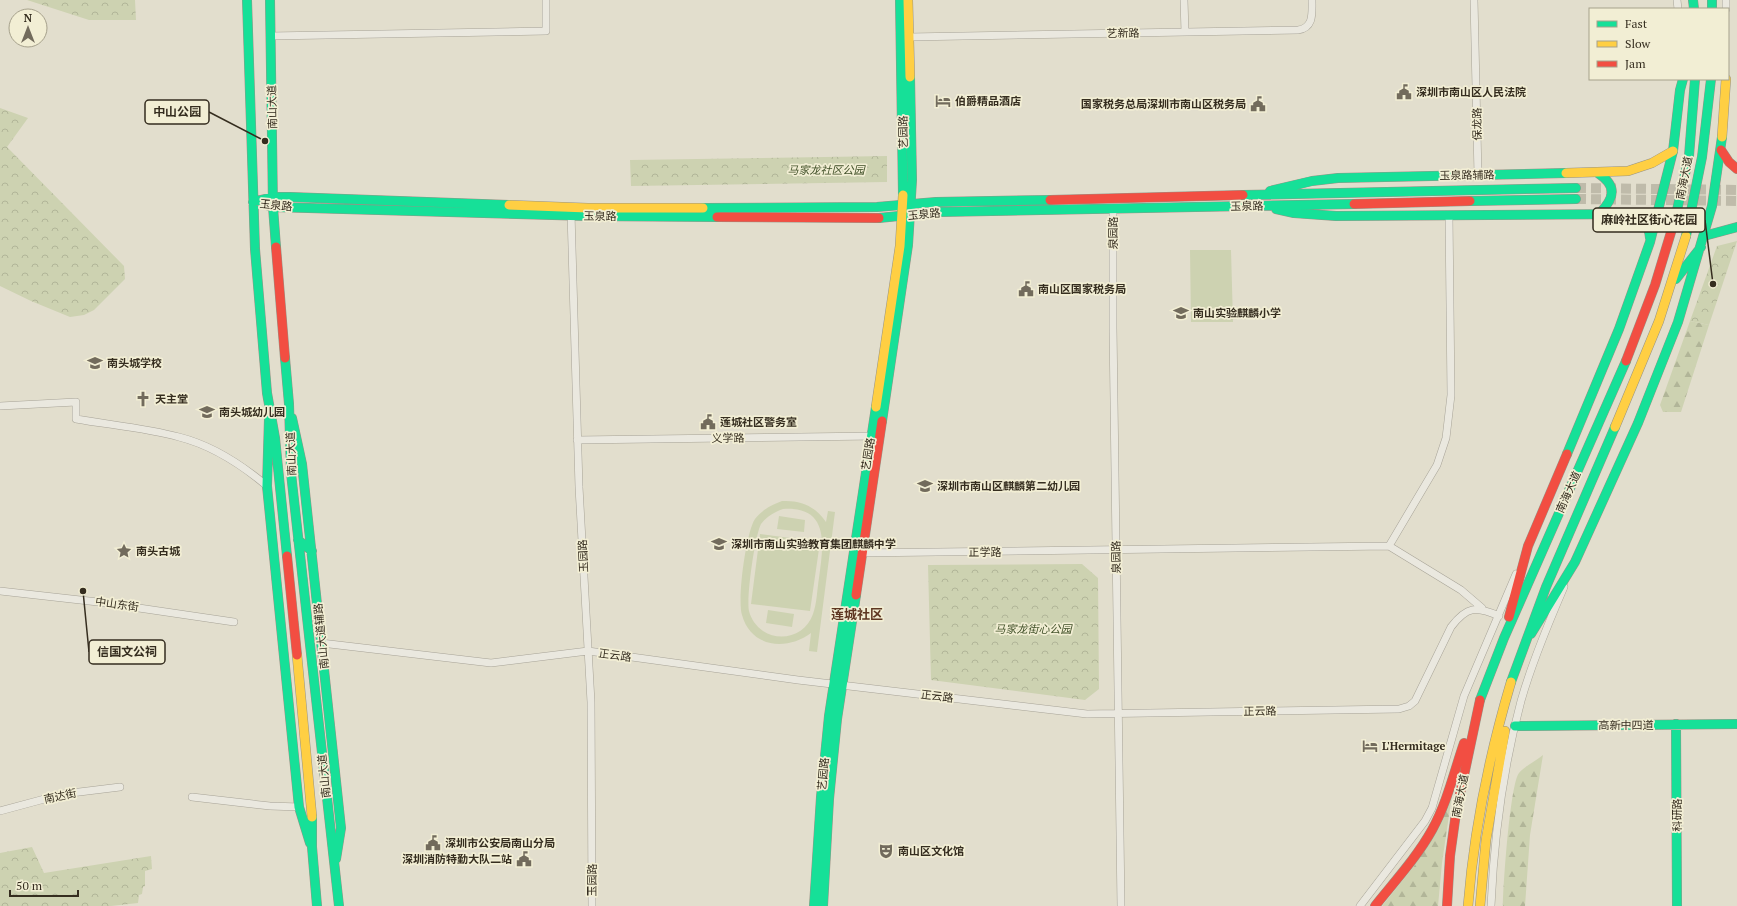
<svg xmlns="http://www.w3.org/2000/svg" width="1737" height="906" viewBox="0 0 1737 906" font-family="'PT Serif','Noto Sans SC',serif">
	<defs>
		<pattern id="forest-firs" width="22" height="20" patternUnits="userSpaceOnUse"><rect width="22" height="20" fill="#cdd2b1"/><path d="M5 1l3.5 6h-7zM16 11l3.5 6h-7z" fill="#b1b598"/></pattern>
		<pattern id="park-crowns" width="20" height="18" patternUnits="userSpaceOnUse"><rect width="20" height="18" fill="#cdd2b1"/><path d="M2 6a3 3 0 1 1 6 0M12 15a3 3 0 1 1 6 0" fill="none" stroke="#b1b598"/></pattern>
	</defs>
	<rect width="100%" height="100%" fill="#e2decd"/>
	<path fill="#cdd2b1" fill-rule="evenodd" d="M 1190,250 L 1231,250 L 1233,322 L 1191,322 Z
		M 782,501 C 801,500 815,506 826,522 L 828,511 L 835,512 L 817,652 L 809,651 L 811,633 C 787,651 751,648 742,615 C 737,600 746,532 755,519 C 762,510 771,505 782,501 ZM 783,509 C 831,506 823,547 819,578 C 817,590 817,603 813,614 C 806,635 781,643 763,631 C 756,626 751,619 749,611 C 746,598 755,535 761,524 C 767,516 775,512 783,509 Z
		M 779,516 L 805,520 L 804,532 L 777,529 Z
		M 760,534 L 820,542 L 810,611 L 751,604 Z
		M 768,610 L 794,614 L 792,627 L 766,623 Z"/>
	<path fill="url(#forest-firs)" d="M 1690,321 L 1709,325 L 1681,412 L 1663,412 L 1660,405 Z
		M 1543,755 L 1530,835 L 1525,906 L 1503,906 C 1503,887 1510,784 1519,773 C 1525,766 1536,761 1543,755 Z
		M 1453,788 L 1442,863 L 1438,906 L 1382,906 L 1414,866 Z"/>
	<path fill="url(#park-crowns)" d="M 27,0 L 135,0 L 136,20 L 89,20 Z
		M 0,108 L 28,118 L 7,147 L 124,266 L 125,279 L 94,310 L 84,315 L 70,317 L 31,301 L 0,286 Z
		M 887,156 L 887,182 L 631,186 L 630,160 Z
		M 1737,241 L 1709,325 L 1690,321 L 1717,246 Z
		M 1082,564 L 1098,578 L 1099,689 L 1085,700 L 931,680 L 928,565 Z
		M 32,847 L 44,873 L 151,856 L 152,869 L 145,871 L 145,886 L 143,887 L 142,894 L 139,895 L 138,903 L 111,906 L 0,906 L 0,853 Z"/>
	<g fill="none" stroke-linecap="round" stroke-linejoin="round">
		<path stroke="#bfbbaa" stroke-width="10" stroke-dasharray="10 5" stroke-linecap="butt" d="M 1576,188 L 1737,190
			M 1576,199 L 1737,201"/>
		<g stroke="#a7a397" stroke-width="8">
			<path id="street" d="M 1184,0 L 1185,32
				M 1474,0 L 1478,175
				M 1677,0 L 1678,9
				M 1726,0 L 1726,9
				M 270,36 L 546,31 L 546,0
				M 909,37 L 1298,30 C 1314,28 1312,13 1312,0
				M 1113,209 L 1113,328 L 1121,906
				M 571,213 L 579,487 L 591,702 L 592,906
				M 0,406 L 76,402 L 76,419 C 110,425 146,428 179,437 C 211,445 242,465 267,486
				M 577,440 L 875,436
				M 1389,546 L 1437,465 L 1446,438 L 1451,395 L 1449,216
				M 857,553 L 1389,546 L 1461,590 L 1482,608
				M 0,591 L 98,602 L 234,622
				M 321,643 L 491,663 L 588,651 L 798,680 L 1087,714 L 1399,709 L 1409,706 L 1415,701 L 1451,627 C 1467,606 1476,606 1499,616
				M 192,797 L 270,806 L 299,807
				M 0,811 L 63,794 L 120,787
				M 1360,906 L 1425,821 L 1432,808 L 1464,696 L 1516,574
				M 1491,906 C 1494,837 1503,768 1521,701 C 1532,662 1548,624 1564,587"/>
		</g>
		<g stroke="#979386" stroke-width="10">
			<path id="fast" d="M 247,0 L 255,249 L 267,393 L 275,438 L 287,556
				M 270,0 L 273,207 L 276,247
				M 900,0 L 903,195
				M 1693,0 L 1694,9
				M 1712,0 L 1712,9
				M 1598,173 C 1617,186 1615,197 1600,213
				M 1270,191 L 1312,181 L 1338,178 L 1566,173
				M 1243,195 L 1576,188
				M 1470,201 L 1576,199
				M 253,202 L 273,197 L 290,197 L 509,205
				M 266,205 L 273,207 L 588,216 L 717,217
				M 703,208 L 877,207 L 936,202 L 1050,200
				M 1276,209 L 1294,213 L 1336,216 L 1628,214 C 1642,217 1649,224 1650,238
				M 879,218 L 939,212 L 1354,204
				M 1675,219 L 1689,156 L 1695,79
				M 1686,236 L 1702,157 L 1711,79
				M 1704,236 L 1737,227
				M 1676,279 L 1701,247
				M 285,358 L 289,404 L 291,473 L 339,906
				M 269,418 L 267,486 L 299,807 L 310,843
				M 292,418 L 302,464 L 341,828 L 336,859
				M 882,421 L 908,245 L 912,180 L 910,77
				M 1567,454 L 1619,329 L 1650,242 L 1673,151 L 1680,90 L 1683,79
				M 298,540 L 312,551
				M 1531,634 L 1575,562 L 1638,423 L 1678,322 L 1712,206 L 1722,137
				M 1511,682 L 1546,587 L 1615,427
				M 1480,700 L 1504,638 L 1626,361
				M 1676,724 L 1677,906
				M 1515,726 L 1737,724
				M 312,817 L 312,847 L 317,906
				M 814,906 L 821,797 L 829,716 L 876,407
				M 823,906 L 829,799 L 837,719 L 856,595"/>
		</g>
		<g stroke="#979386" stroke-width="10">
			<path id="slow" d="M 908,0 L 910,77
				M 1722,137 L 1726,79
				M 1566,173 L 1628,171 L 1652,163 L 1673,151
				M 509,205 L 588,208 L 703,208
				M 876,407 L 900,246 L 903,195
				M 1615,427 L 1659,321 L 1686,236
				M 297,655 L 312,817
				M 1468,906 C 1474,829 1489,756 1511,682
				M 1480,906 L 1486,840 L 1505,731"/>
		</g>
		<g stroke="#979386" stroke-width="10">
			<path id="jam" d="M 1721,150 L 1729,162 L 1737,169
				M 1050,200 L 1243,195
				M 1354,204 L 1470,201
				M 717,217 L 879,218
				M 276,247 L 285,358
				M 1626,361 L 1655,285 L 1675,219
				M 287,556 L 297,655
				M 856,595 L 882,421
				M 1509,617 L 1528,546 L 1567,454
				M 1375,906 C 1395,881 1417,857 1432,830 C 1447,803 1454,772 1464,743
				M 1447,906 L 1450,856 L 1456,813 L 1480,700"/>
		</g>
		<use href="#street" stroke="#eae8df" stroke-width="7"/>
		<use href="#fast" stroke="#16e098" stroke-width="9"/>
		<use href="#slow" stroke="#ffcf43" stroke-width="9"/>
		<use href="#jam" stroke="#f24e42" stroke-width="9"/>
	</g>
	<defs>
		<g id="civic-bare" transform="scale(1.2)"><path d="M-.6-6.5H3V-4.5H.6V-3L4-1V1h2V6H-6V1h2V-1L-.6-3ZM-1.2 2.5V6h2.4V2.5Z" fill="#726b5c" stroke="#f2eed4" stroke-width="2.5" paint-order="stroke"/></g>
		<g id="hotel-bare" transform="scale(1.2)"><path d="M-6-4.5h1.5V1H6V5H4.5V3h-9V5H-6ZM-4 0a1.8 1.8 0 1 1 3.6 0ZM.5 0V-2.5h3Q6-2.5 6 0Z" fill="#726b5c" stroke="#f2eed4" stroke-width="2.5" paint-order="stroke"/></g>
		<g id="school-bare" transform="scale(1.2)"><path d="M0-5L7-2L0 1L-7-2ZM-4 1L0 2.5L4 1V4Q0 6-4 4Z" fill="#726b5c" stroke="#f2eed4" stroke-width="2.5" paint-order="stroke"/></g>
		<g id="church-bare" transform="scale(1.2)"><path d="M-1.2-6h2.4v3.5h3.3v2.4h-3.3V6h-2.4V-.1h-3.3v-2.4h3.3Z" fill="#726b5c" stroke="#f2eed4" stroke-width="2.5" paint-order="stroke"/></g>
		<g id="sight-bare" transform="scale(1.2)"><path d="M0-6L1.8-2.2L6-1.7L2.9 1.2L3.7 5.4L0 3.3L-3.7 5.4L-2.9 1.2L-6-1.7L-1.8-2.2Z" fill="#726b5c" stroke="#f2eed4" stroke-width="2.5" paint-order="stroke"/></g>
		<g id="theatre-bare" transform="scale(1.2)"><path d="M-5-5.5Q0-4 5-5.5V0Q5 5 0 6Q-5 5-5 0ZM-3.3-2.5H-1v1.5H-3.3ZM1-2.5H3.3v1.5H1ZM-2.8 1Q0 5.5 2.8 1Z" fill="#726b5c" stroke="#f2eed4" stroke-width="2.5" paint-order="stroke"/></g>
	</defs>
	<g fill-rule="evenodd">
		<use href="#civic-bare" x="1404" y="92"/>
		<use href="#hotel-bare" x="943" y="101"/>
		<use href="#civic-bare" x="1258" y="104"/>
		<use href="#civic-bare" x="1026" y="289"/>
		<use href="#school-bare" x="1181" y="313"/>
		<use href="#school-bare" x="95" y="363"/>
		<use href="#church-bare" x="143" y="399"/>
		<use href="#school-bare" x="207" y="412"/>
		<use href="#civic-bare" x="708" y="422"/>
		<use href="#school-bare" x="925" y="486"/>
		<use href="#school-bare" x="719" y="544"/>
		<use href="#sight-bare" x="124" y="551"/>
		<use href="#hotel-bare" x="1370" y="746"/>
		<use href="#civic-bare" x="433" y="843"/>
		<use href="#theatre-bare" x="886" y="851"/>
		<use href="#civic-bare" x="524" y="859"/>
	</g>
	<g text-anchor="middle" stroke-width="3.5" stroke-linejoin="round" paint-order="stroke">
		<g font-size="11" fill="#352d1f" stroke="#f2eed4">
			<text transform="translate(1123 33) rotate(-1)" y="4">艺新路</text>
			<text transform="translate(272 107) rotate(-91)" y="4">南山大道</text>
			<text transform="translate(1477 124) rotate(-91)" y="4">保龙路</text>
			<text transform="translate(903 132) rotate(-91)" y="4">艺园路</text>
			<text transform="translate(1467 175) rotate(-1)" y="4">玉泉路辅路</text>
			<text transform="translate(1684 178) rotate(-79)" y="4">南海大道</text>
			<text transform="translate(276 205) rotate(6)" y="4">玉泉路</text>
			<text transform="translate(1247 206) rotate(-1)" y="4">玉泉路</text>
			<text transform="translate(924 214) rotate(-5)" y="4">玉泉路</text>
			<text transform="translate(600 216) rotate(1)" y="4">玉泉路</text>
			<text transform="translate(1113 233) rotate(-90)" y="4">泉园路</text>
			<text transform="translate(728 438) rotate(-1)" y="4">义学路</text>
			<text transform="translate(291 454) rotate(-92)" y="4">南山大道</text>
			<text transform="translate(868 454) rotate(-81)" y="4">艺园路</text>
			<text transform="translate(1568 492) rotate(-66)" y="4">南海大道</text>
			<text x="985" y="556">正学路</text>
			<text transform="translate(583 556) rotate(-93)" y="4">玉园路</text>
			<text transform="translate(1116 557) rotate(-91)" y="4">泉园路</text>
			<text transform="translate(117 604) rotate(8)" y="4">中山东街</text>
			<text transform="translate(321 636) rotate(-96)" y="4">南山大道辅路</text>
			<text transform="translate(615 655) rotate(8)" y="4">正云路</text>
			<text transform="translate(937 696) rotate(7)" y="4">正云路</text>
			<text transform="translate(1260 711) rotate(-1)" y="4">正云路</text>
			<text x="1626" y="729">高新中四道</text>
			<text transform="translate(823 774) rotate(-85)" y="4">艺园路</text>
			<text transform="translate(324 776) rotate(-96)" y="4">南山大道</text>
			<text transform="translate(60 796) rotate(-12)" y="4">南达街</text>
			<text transform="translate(1460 796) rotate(-79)" y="4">南海大道</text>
			<text transform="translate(1677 815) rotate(-90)" y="4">科研路</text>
			<text transform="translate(592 880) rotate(-90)" y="4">玉园路</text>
		</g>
		<g font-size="11" font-weight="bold" fill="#352d1f" stroke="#f2eed4" text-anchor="start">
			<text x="1416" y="96">深圳市南山区人民法院</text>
			<text x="955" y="105">伯爵精品酒店</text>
			<text x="1246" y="108" text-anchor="end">国家税务总局深圳市南山区税务局</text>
			<text x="1038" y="293">南山区国家税务局</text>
			<text x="1193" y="317">南山实验麒麟小学</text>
			<text x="107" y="367">南头城学校</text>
			<text x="155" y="403">天主堂</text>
			<text x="219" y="416">南头城幼儿园</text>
			<text x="720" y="426">莲城社区警务室</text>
			<text x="937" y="490">深圳市南山区麒麟第二幼儿园</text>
			<text x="731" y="548">深圳市南山实验教育集团麒麟中学</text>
			<text x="136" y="555">南头古城</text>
			<text x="1382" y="750">L'Hermitage</text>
			<text x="445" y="847">深圳市公安局南山分局</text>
			<text x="898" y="855">南山区文化馆</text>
			<text x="512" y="863" text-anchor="end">深圳消防特勤大队二站</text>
		</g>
		<g font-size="11" font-style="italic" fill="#405028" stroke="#f2eed4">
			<text x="826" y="174">马家龙社区公园</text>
			<text x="1033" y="633">马家龙街心公园</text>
		</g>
		<g font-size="13" font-weight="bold" fill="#5e3722" stroke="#f2eed4">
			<text x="857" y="619">莲城社区</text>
		</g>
	</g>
	<path fill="none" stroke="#352d1f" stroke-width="1.5" d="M265 141L209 112M1713 284L1705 220M83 591L89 652"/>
	<g fill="#352d1f" stroke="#f2eed4" stroke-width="1.5">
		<circle cx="265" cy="141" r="4"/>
		<circle cx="1713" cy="284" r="4"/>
		<circle cx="83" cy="591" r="4"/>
	</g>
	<g fill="#f2eed4" stroke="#352d1f" stroke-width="1.5">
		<rect x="145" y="100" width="64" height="24" rx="4"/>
		<rect x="1593" y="208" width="112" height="24" rx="4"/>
		<rect x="89" y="640" width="76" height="24" rx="4"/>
	</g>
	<g font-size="12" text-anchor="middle" font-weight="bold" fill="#352d1f">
		<text x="177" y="116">中山公园</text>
		<text x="1649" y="224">麻岭社区街心花园</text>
		<text x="127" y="656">信国文公祠</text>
	</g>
	<rect x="1589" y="8" width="140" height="72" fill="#f2eed4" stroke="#a6a18c"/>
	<rect x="1597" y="21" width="20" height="6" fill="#16e098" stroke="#a6a18c"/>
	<text x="1625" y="28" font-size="12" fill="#352d1f">Fast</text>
	<rect x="1597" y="41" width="20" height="6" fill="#ffcf43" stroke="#a6a18c"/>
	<text x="1625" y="48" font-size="12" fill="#352d1f">Slow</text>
	<rect x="1597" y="61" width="20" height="6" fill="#f24e42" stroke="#a6a18c"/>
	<text x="1625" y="68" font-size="12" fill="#352d1f">Jam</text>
	<g transform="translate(28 28)"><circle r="19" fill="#f2eed4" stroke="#a6a18c"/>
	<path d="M0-3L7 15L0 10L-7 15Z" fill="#726b5c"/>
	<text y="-6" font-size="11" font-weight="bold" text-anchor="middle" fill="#352d1f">N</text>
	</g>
	<path d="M10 890v6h68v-6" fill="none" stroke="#352d1f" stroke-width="2"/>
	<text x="16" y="890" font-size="12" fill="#352d1f" stroke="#f2eed4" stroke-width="3" paint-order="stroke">50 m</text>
</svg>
